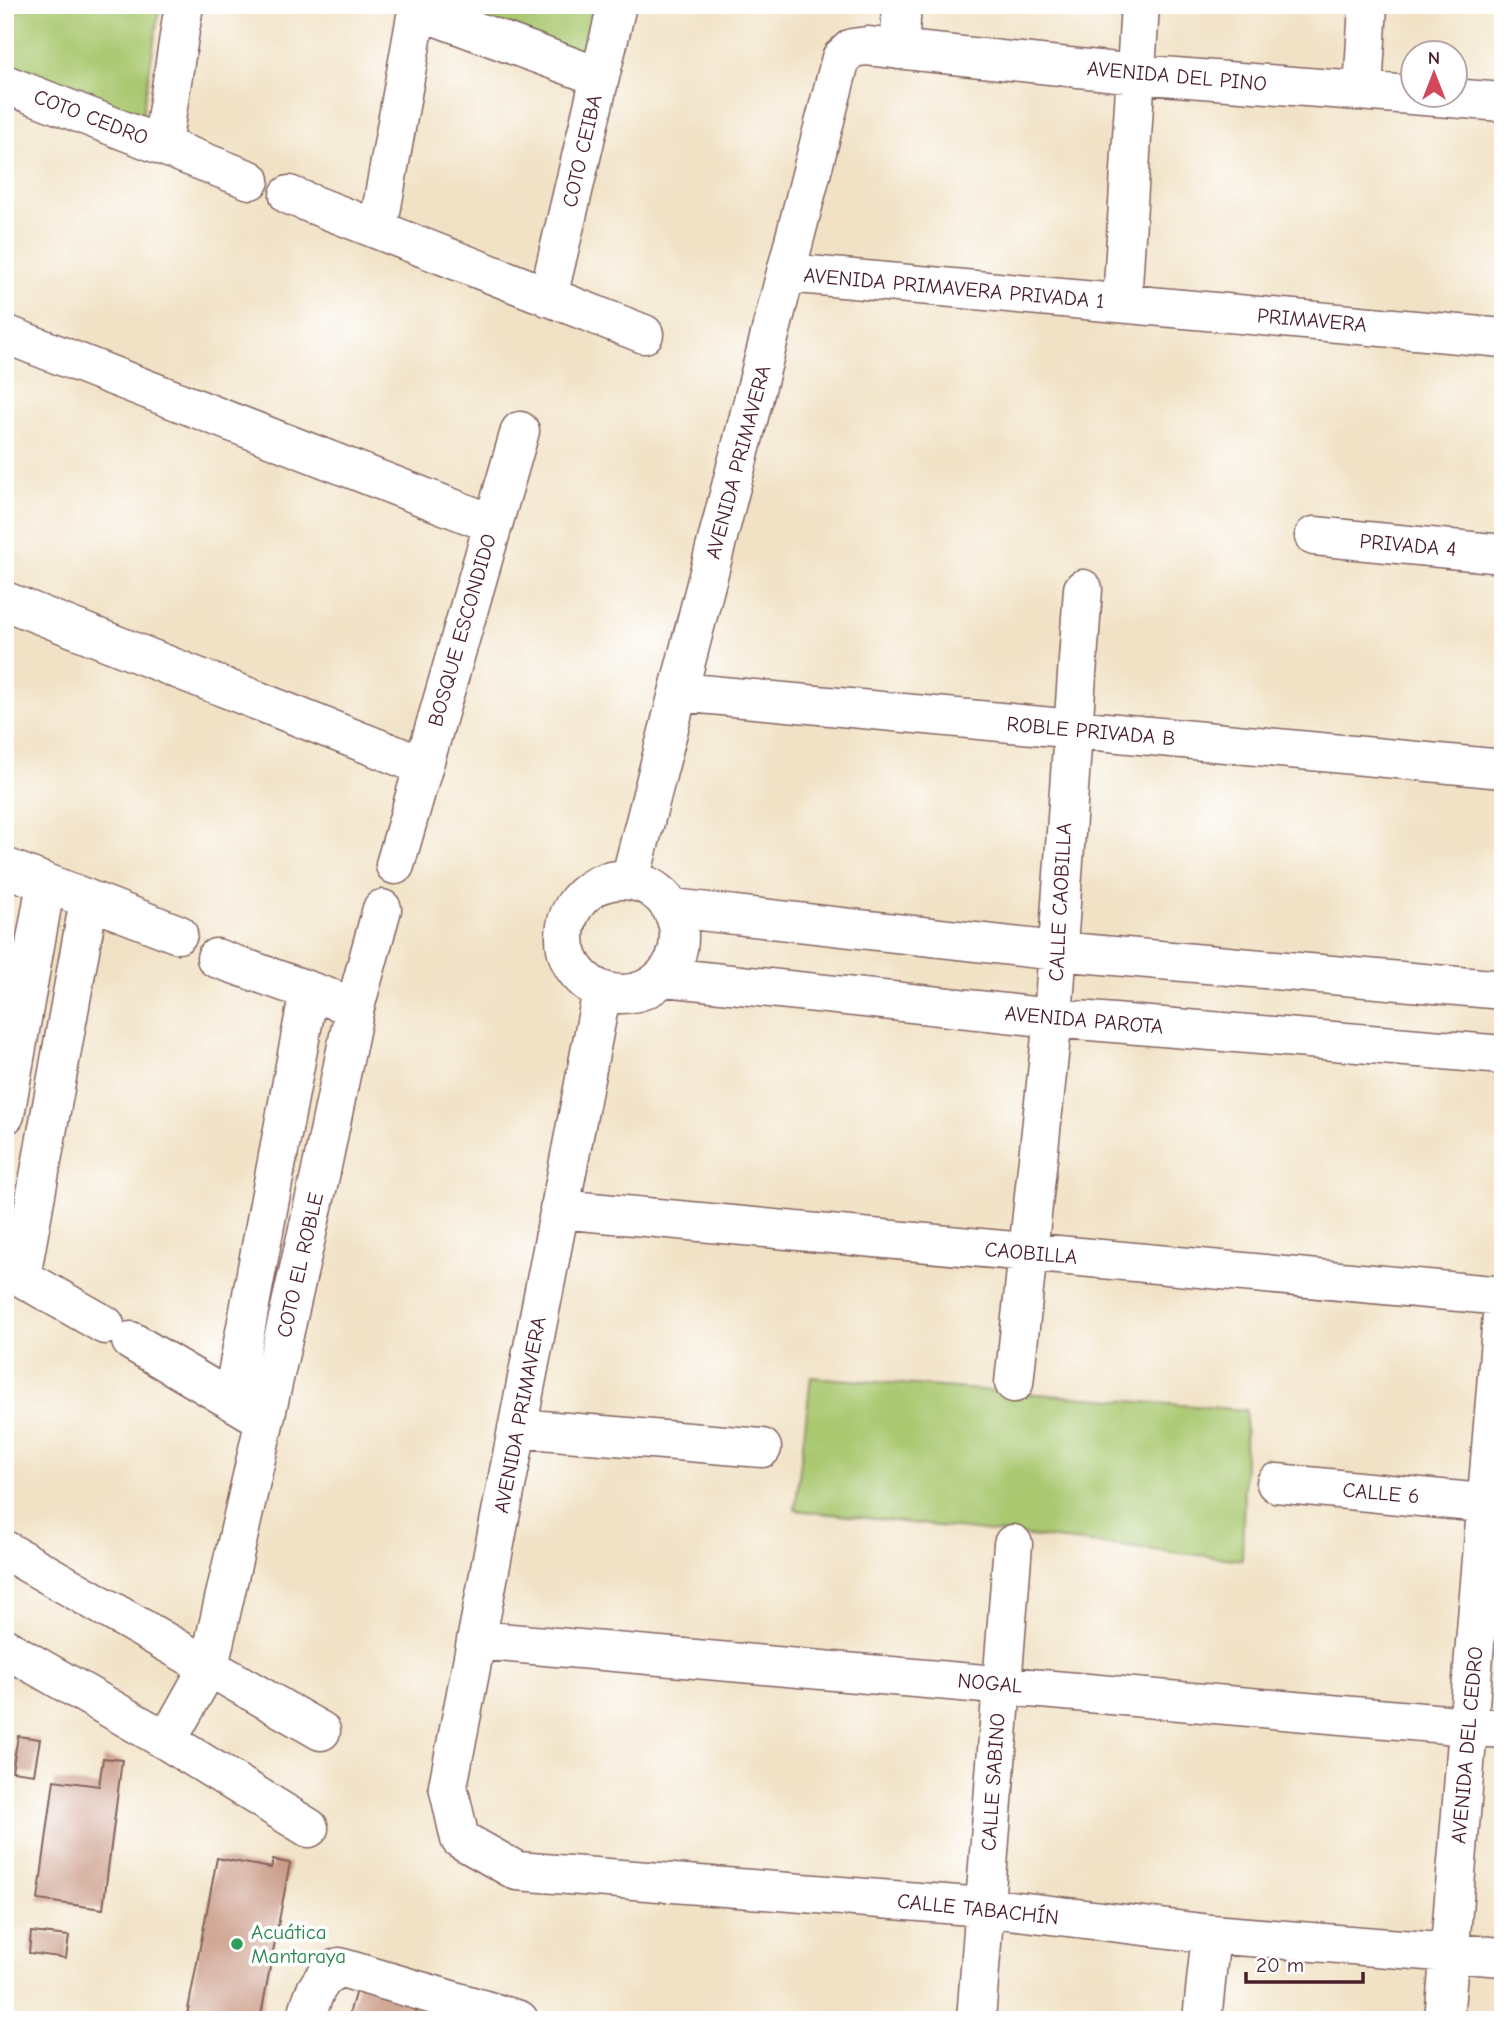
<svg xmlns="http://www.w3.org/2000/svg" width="1508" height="2025" viewBox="0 0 1508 2025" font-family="'Comic Neue',sans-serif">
	<rect width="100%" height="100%" fill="#fff"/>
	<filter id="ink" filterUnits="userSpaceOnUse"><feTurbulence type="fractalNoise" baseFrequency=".0143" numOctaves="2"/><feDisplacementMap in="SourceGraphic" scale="14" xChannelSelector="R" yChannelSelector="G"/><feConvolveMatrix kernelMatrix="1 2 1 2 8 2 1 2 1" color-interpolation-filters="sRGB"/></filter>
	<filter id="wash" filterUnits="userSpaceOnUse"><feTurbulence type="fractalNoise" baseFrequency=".00686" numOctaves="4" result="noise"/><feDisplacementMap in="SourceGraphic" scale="28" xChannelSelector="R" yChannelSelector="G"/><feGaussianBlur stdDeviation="1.57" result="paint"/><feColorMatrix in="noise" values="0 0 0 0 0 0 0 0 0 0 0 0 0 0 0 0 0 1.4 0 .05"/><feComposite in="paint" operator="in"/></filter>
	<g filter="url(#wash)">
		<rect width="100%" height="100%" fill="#f1e2c5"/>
		<path fill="#a9c86f" stroke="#7a744d" stroke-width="2" d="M 5,5 L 160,5 L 140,129 L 5,84 Z
			M 437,5 L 600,5 L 589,65 Z
			M 811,1377 L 1246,1410 L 1242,1560 L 795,1510 Z"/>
		<g id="blocks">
			<path fill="#c99984" d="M 18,1736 L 40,1739 L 34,1774 L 12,1771 Z
				M 103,1758 L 122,1760 L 103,1909 L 38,1900 L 54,1780 L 99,1786 Z
				M 217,1858 L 271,1868 L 273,1860 L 290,1863 L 260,2020 L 186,2020 Z
				M 31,1932 L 69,1936 L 66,1958 L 29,1953 Z
				M 358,1983 L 420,1999 L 414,2020 L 348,2018 Z"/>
		</g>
	</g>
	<g filter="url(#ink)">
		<use href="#blocks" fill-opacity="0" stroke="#846361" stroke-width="2"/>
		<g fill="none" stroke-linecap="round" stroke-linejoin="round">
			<g stroke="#846361" stroke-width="41">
				<path id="minor" d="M 418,10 L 600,77
					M 899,50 L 902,5
					M 5,84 L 250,180
					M 1363,91 L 1368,5
					M 162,145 L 184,5
					M 289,195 L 644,334
					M 378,229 L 418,5
					M 787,273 L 1503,338
					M 548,297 L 617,5
					M 1122,303 L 1140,5
					M 5,334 L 493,524
					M 1314,536 L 1503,554
					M 5,601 L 423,766
					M 679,692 L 1503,769
					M 395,865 L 520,431
					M 5,867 L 178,934
					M 630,880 L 841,58 L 852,48 L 867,46 L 1136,74 L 1503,102
					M565 937a57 57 0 1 1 114 0a57 57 0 1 1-114 0Z
					M 673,908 L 1057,951 L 1503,990
					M 665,977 L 1053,1018 L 1503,1055
					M 602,991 L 448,1786 L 460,1839 L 517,1871 L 984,1907 L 1211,1934 L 1503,1957
					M 355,1007 L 382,909
					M 5,1115 L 46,883
					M 559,1209 L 1503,1296
					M 5,1268 L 105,1325
					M 21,1277 L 89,900
					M 131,1341 L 253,1413
					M 1014,1383 L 1053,1018 L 1083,589
					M 232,1401 L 309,991
					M 517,1428 L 762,1448
					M 1276,1483 L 1503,1505
					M 5,1550 L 321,1731
					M 476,1640 L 1503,1729
					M 5,1648 L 167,1741 L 309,1828
					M 167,1741 L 209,1666 L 320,1176 L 355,1007 L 216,958
					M 306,2020 C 312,1996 317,1979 339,1967 L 519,2020
					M 976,2020 L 1013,1544
					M 1202,2020 L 1211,1934
					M 1444,2020 L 1503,1303"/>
			</g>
			<use href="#minor" stroke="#fff" stroke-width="38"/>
		</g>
	</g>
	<circle fill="#2e9e5b" stroke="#fff" stroke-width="2.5" cx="237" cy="1944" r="7"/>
	<g text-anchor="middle" stroke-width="7" stroke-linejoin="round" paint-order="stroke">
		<g font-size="21" fill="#4a1f2b" stroke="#fff">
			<text transform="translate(1177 76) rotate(5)" y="7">AVENIDA DEL PINO</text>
			<text transform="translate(91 117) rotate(21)" y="7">COTO CEDRO</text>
			<text transform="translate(582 151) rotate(-77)" y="7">COTO CEIBA</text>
			<text transform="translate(954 288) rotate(5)" y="7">AVENIDA PRIMAVERA PRIVADA 1</text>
			<text transform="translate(1312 320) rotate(5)" y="7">PRIMAVERA</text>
			<text transform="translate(738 462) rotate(-75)" y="7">AVENIDA PRIMAVERA</text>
			<text transform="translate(1408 545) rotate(5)" y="7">PRIVADA 4</text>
			<text transform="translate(462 630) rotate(-74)" y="7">BOSQUE ESCONDIDO</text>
			<text transform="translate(1091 731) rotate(5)" y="7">ROBLE PRIVADA B</text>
			<text transform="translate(1060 902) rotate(-87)" y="7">CALLE CAOBILLA</text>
			<text transform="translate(1084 1020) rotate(5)" y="7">AVENIDA PAROTA</text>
			<text transform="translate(1031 1253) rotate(5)" y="7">CAOBILLA</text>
			<text transform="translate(300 1265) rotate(-77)" y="7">COTO EL ROBLE</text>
			<text transform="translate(520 1415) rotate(-79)" y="7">AVENIDA PRIMAVERA</text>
			<text transform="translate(1381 1493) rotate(5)" y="7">CALLE 6</text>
			<text transform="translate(990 1683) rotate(5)" y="7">NOGAL</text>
			<text transform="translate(1467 1745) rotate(-85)" y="7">AVENIDA DEL CEDRO</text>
			<text transform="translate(993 1782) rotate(-86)" y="7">CALLE SABINO</text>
			<text transform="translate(978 1909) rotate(6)" y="7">CALLE TABACHÍN</text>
		</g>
		<g font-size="21" fill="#27864d" stroke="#fff" text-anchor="start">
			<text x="251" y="1939">Acuática<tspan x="251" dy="24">Mantaraya</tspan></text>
		</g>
	</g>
	<rect width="1508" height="2025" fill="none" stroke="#fff" stroke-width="28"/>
	<g transform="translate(1434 74)"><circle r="33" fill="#ffffff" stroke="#b7a5aa" stroke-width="2"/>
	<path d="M0-5L12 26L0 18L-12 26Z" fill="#d1495b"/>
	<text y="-10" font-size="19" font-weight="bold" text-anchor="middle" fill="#4a1f2b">N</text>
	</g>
	<path d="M1246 1972v10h117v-10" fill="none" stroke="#4a1f2b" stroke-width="3.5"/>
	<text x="1256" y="1972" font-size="21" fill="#4a1f2b" stroke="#ffffff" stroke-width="5" paint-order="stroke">20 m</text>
</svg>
